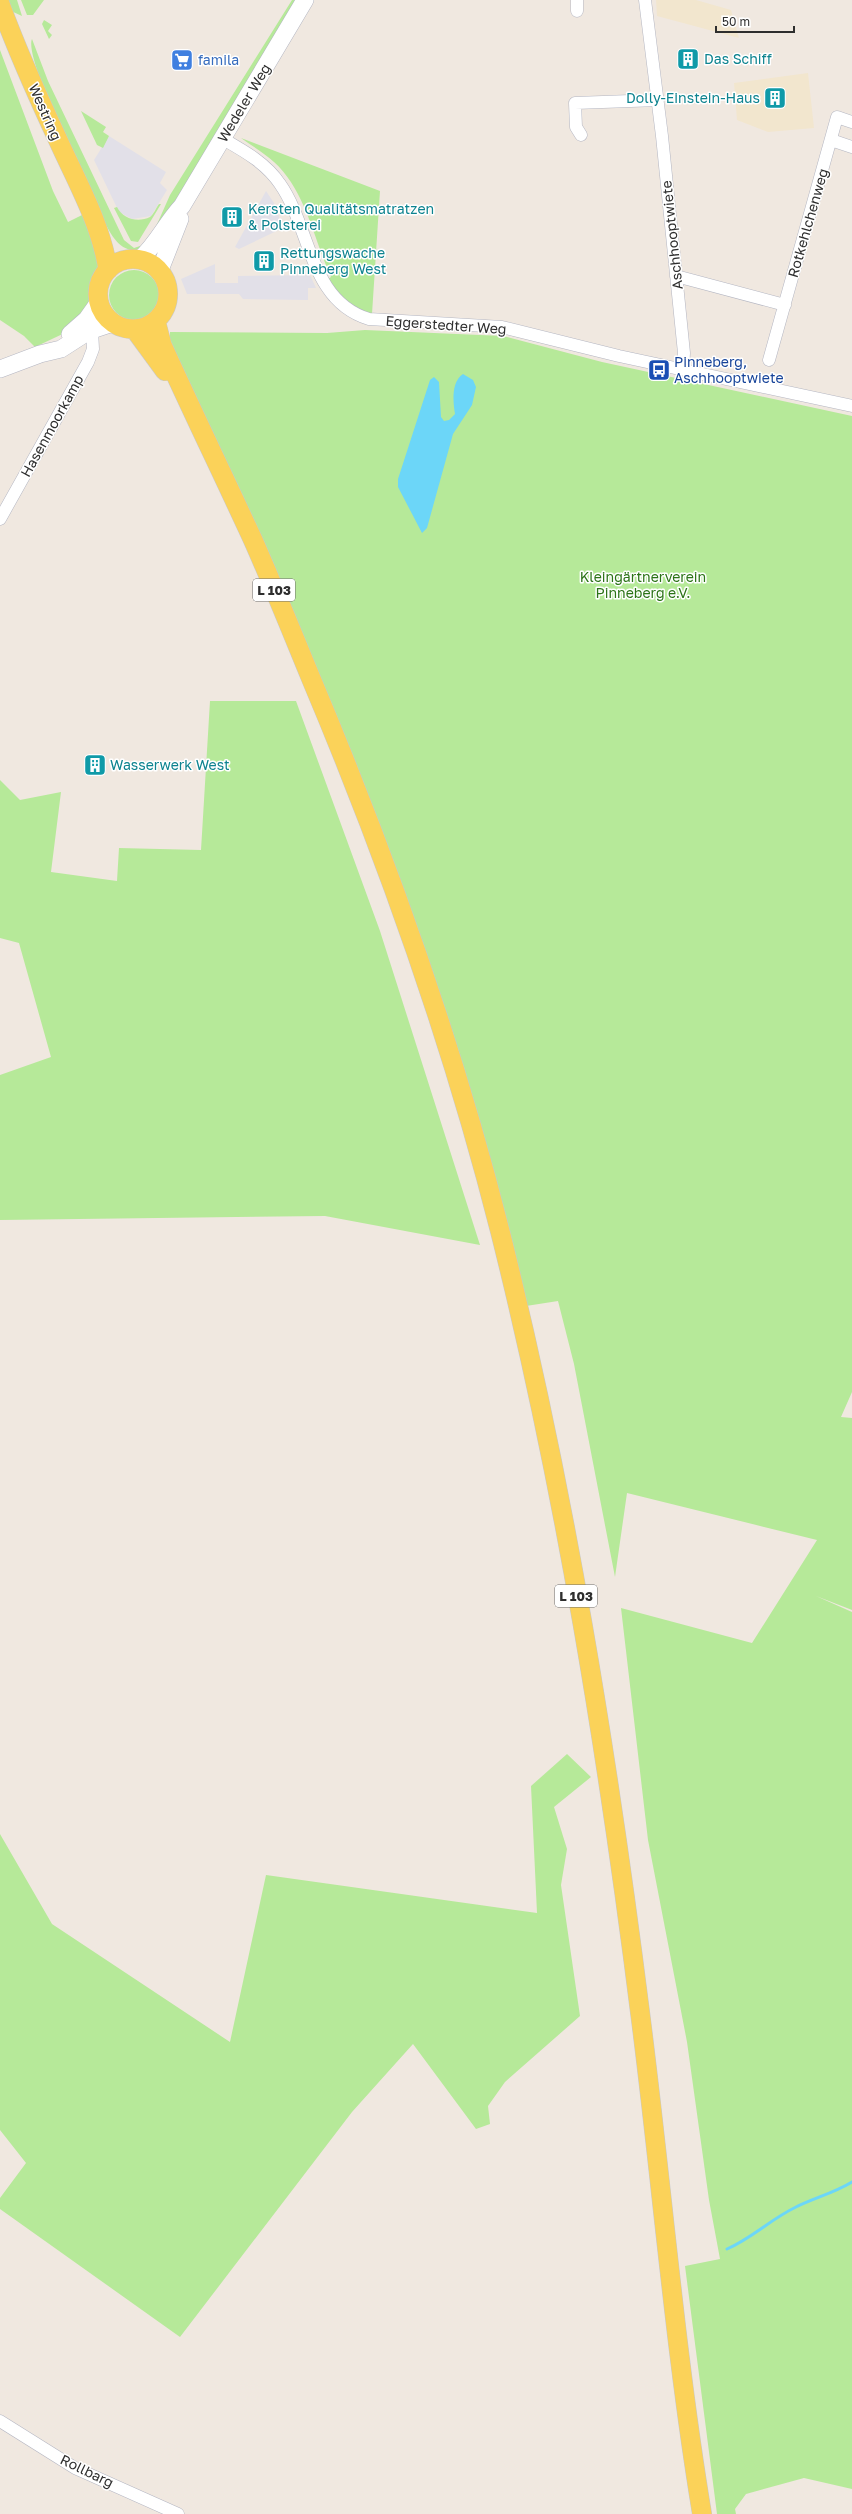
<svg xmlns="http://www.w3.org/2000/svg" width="852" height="2514" viewBox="0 0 852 2514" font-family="'Golos Text',sans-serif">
	<rect width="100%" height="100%" fill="#f0e8e0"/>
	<path fill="#e2e0e8" d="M 109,136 L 166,172 L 160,183 L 167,190 L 151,216 L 132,219 L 119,212 L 94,160 Z
		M 266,191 L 274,203 L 283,228 L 239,249 L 235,247 Z
		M 215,264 L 215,283 L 238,283 L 238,276 L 310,275 L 316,288 L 308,288 L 308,300 L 243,299 L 239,294 L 187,294 L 181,279 Z"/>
	<path fill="#f2e6ce" d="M 656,0 L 696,0 L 731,10 L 739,38 L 657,16 Z
		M 808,73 L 814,128 L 768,132 L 737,120 L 734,83 Z"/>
	<path fill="#b6e999" d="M 5,0 L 17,0 L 22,16 L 11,11 Z
		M 21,0 L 44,0 L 33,15 L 27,15 Z
		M 292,0 L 299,0 L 156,232 L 154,231 L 170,195 Z
		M 44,20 L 52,25 L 48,31 L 52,35 L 49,39 L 42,24 Z
		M 32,39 L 48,81 L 124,240 L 134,248 L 143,245 L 140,250 C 122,253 113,238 106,225 C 93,198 23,59 32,39 Z
		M 0,50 L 53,191 L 68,222 L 82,215 L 96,242 L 98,266 L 91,280 L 90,302 L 69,331 L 35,347 L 24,336 L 0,320 Z
		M 81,111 L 106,127 L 103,132 L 109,136 L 103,148 L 97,145 Z
		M 241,138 L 380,191 L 372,314 C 354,312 338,295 328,279 L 331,277 C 314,240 306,191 274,162 C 264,153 252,146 241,138 Z
		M 159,204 L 161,204 L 138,242 L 131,241 L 114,208 L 117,207 C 123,219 138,223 150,217 C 154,214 156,208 159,204 Z
		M109 295a25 25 0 1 1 50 0a25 25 0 1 1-50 0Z
		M 365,330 L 503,336 L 602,362 L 852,416 L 852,1392 L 841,1417 L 852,1418 L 852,1610 L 816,1596 L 852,1612 L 852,2489 L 804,2478 L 746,2494 L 735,2509 L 736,2514 L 717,2514 L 685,2266 L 720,2259 L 709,2200 L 687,2042 L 648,1840 L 621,1608 L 752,1643 L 817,1540 L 627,1493 L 615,1577 L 574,1364 L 558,1301 L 526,1306 L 469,1092 L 170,347 L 170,332 L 327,333 Z
		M 210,701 L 296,701 L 380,931 L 480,1245 L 325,1216 L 0,1220 L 0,1075 L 51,1057 L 19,943 L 0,938 L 0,780 L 20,800 L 61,792 L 51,872 L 117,881 L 119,848 L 201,850 Z
		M 567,1754 L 591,1777 L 554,1807 L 567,1849 L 561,1885 L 580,2016 L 505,2082 L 488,2106 L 490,2124 L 476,2129 L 413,2044 L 352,2112 L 180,2337 L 0,2209 L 0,2198 L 26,2163 L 0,2130 L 0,1834 L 52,1924 L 230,2042 L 266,1875 L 537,1913 L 531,1786 Z"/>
	<path fill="#6cd6f8" d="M 463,374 L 473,380 L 476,387 L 472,405 L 453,434 L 427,528 L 422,533 L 398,487 L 398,479 L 430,380 L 434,377 L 439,382 L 441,417 L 444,421 L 449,420 L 455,414 C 453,402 451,382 463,374 Z"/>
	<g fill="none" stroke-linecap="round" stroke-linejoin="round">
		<path stroke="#6cd6f8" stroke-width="3" d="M 727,2249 C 752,2238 771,2219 796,2207 C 814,2198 834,2193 852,2182"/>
		<g stroke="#b4b6c2" stroke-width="13">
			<path id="minor" d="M 577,0 L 577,11
				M 645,0 L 662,136 L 684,353 L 683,369
				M 581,135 L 576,127 L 575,103 L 658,100
				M 223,139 C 244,151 266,163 280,184 C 311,228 309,301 369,319 L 502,327 L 619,356 L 852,406
				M 831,140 L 852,147
				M 676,276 L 785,305
				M 769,360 L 837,117 L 852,122
				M 0,519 L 88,362 L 93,349 L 92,330
				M 0,2421 L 75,2468 L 178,2514"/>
		</g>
		<g stroke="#b4b6c2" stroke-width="18">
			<path id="secondary" d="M 140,259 C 157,244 166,223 182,206 L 305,0
				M 160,270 L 180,219
				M 70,334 L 87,319 L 99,302
				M 0,369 L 40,354 L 61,349 L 89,331 L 113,323"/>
		</g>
		<g stroke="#c9c9c9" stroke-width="20">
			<path id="primary" d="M 0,4 C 17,50 37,95 58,140 C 77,182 101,224 108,270
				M98 294a35 35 0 1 1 70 0a35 35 0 1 1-70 0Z
				M 156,322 L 162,345 C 192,411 223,475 253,540 C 273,585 291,630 310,676 C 386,856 452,1041 500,1231 C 565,1490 608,1756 641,2020 C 662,2185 675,2351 702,2514
				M 135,330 L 165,371"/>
		</g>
		<use href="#minor" stroke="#fff" stroke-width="12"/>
		<use href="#secondary" stroke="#fff" stroke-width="17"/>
		<use href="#primary" stroke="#fbd259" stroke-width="19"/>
	</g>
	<defs>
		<g id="building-square" transform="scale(1.15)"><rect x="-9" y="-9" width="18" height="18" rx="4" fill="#0f9aa8" stroke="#fff"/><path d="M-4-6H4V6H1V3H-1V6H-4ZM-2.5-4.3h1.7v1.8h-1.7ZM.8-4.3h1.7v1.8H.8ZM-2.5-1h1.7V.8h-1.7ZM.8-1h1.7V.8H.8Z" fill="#fff"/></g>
		<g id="supermarket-square" transform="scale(1.15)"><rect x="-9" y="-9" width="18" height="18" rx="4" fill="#3f7fe0" stroke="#fff"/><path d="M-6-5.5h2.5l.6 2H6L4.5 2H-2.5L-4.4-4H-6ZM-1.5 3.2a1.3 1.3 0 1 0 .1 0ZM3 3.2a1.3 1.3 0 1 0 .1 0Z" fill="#fff"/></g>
		<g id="bus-square" transform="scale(1.15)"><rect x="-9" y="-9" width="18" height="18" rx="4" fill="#1a4fb4" stroke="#fff"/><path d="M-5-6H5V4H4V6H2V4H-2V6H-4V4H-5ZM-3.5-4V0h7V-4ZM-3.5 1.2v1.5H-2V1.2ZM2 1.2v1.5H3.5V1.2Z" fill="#fff"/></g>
	</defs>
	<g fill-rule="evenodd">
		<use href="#building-square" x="688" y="59"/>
		<use href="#supermarket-square" x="182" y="60"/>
		<use href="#building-square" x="775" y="98"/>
		<use href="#building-square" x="232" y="217"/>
		<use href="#building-square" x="264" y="261"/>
		<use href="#bus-square" x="659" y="370"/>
		<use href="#building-square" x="95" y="765"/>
	</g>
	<g text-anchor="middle" stroke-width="3" stroke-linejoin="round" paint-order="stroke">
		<g fill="#fff" stroke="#6d6d6d" stroke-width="1">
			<rect x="253" y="579" width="42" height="22" rx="3"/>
			<rect x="555" y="1585" width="42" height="22" rx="3"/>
		</g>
		<g font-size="13" font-weight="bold" fill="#2e2e2e">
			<text x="274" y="595">L 103</text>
			<text x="576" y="1601">L 103</text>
		</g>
		<g font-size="14" fill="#0d838f" stroke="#fff" text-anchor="start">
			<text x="704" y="64">Das Schiff</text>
			<text x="760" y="103" text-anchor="end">Dolly-Einstein-Haus</text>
			<text x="248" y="214">Kersten Qualitätsmatratzen<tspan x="248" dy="16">&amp; Polsterei</tspan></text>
			<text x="280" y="258">Rettungswache<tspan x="280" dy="16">Pinneberg West</tspan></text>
			<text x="110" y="770">Wasserwerk West</text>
		</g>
		<g font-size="14" fill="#366cbe" stroke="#fff" text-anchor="start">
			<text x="198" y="65">famila</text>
		</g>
		<g font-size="14" fill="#2e2e2e" stroke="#fff">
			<text transform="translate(244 103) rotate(-59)" y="5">Wedeler Weg</text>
			<text transform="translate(45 112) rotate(66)" y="5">Westring</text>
			<text transform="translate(808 223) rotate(-74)" y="5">Rotkehlchenweg</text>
			<text transform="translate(672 235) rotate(-96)" y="5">Aschhooptwiete</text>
			<text transform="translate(446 325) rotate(4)" y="5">Eggerstedter Weg</text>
			<text transform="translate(52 426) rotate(-61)" y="5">Hasenmoorkamp</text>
			<text transform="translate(87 2471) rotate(26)" y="5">Rollbarg</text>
		</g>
		<g font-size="14" fill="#164399" stroke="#fff" text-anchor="start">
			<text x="674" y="367">Pinneberg,<tspan x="674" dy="16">Aschhooptwiete</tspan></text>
		</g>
		<g font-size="14" fill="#2b7316" stroke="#fff">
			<text x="643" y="582">Kleingärtnerverein<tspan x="643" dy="16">Pinneberg e.V.</tspan></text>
		</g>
	</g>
	<path d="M716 26v6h78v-6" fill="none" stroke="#2e2e2e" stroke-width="2"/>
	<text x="722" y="26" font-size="12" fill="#2e2e2e" stroke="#ffffff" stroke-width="3" paint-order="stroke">50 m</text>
</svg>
